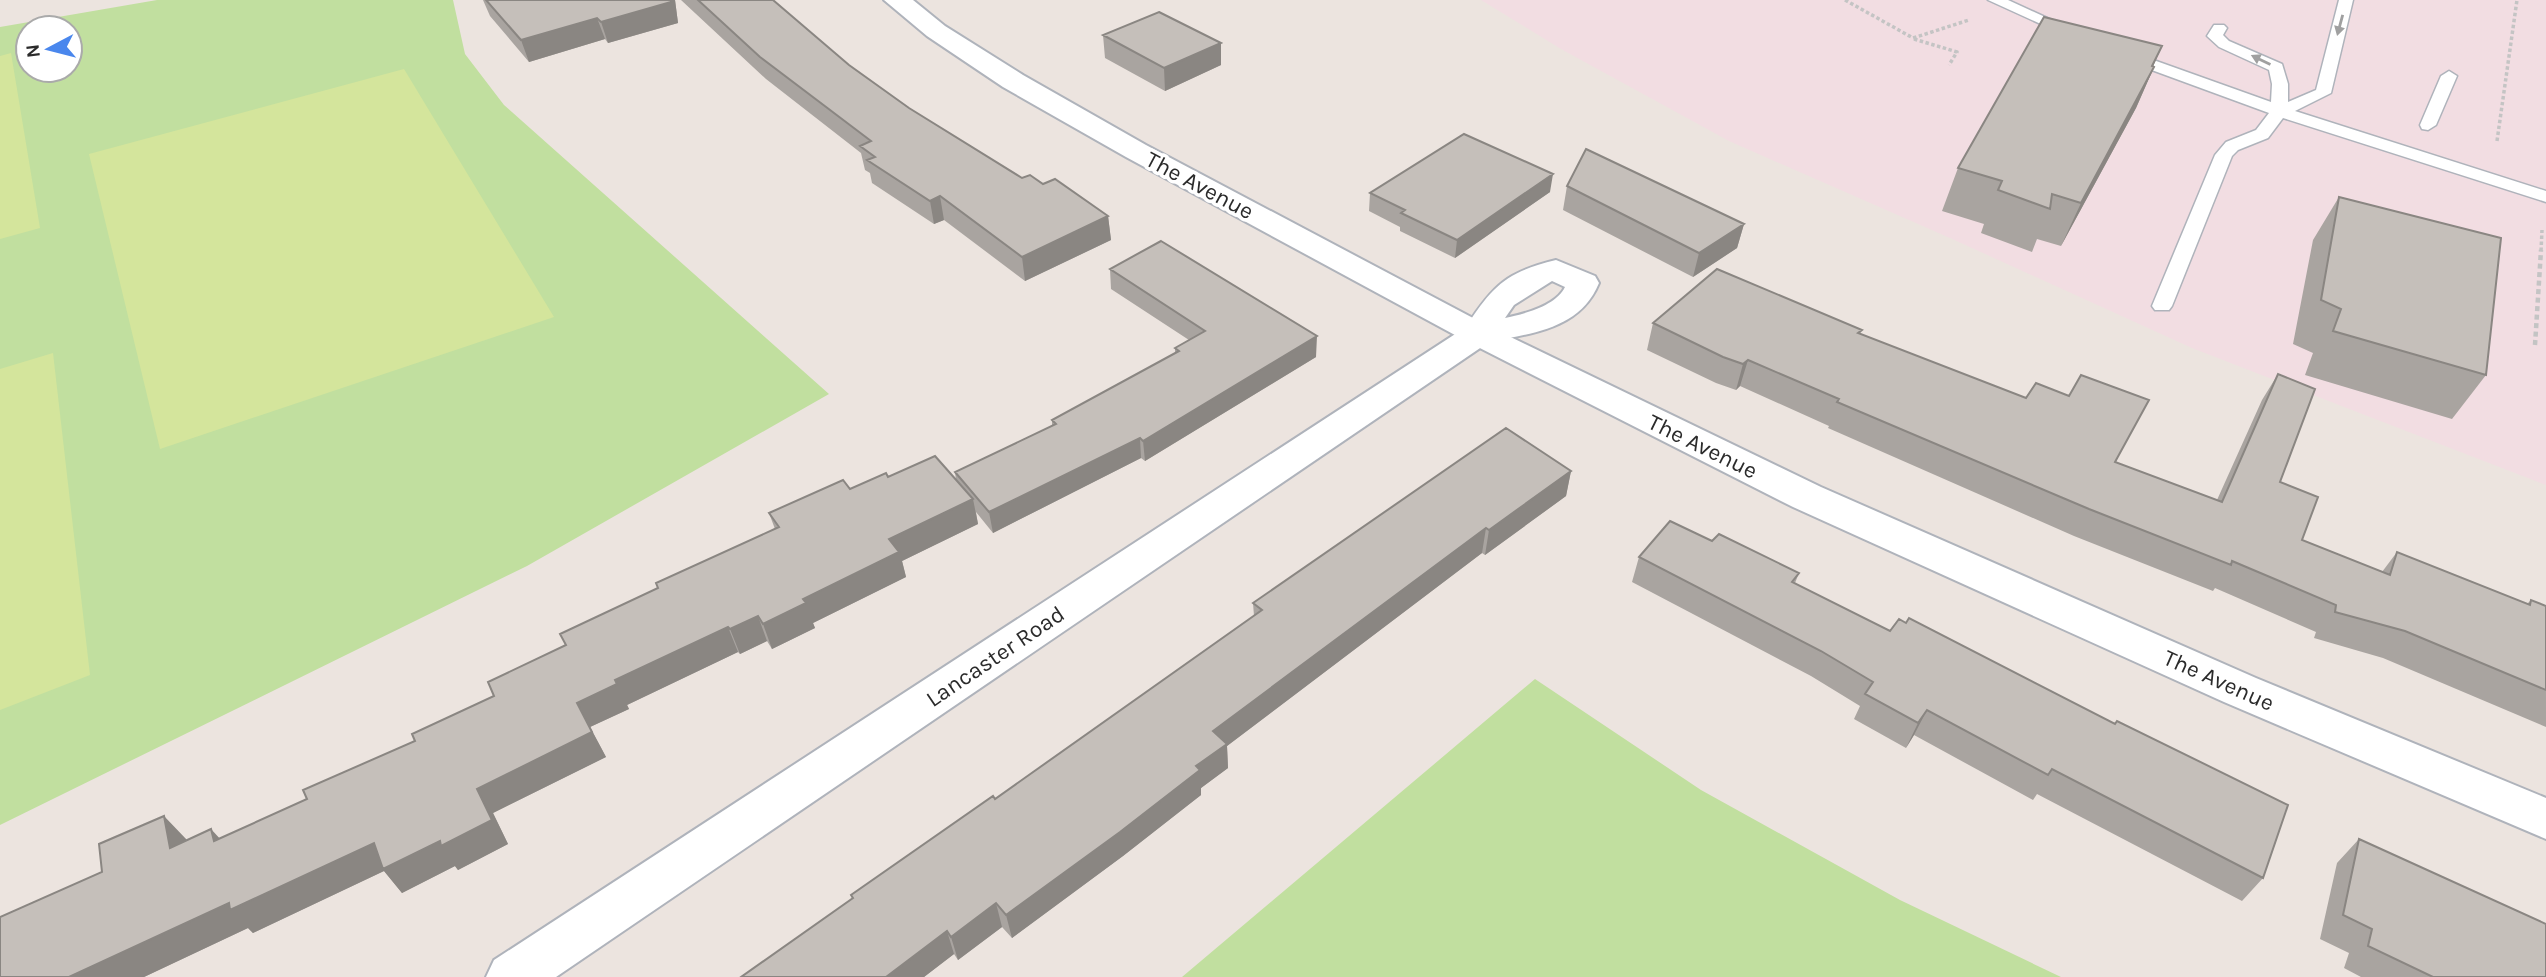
<svg xmlns="http://www.w3.org/2000/svg" width="2546" height="977" viewBox="0 0 2546 977" font-family="Karla,sans-serif">
	<rect width="100%" height="100%" fill="#ece4df"/>
	<path fill="#f2dde2" d="M 1481,0 L 2546,0 L 2546,485 L 2192,348 L 1950,238 L 1729,141 L 1561,49 Z"/>
	<path fill="#c1df9f" fill-rule="evenodd" d="M 157,0 L 453,0 L 465,54 L 504,105 L 829,394 L 527,566 L 0,825 L 0,27 ZM 28,28 L 70,28 L 70,70 L 28,70 Z
		M 1535,679 L 1701,790 L 1900,900 L 2061,977 L 1182,977 Z"/>
	<path fill="#d4e59c" d="M 11,53 L 40,228 L 0,239 L 0,56 Z
		M 404,69 L 554,317 L 160,449 L 89,154 Z
		M 53,353 L 90,675 L 0,710 L 0,369 Z"/>
	<g fill="none" stroke-linecap="round" stroke-linejoin="round">
		<g stroke="#afb3bb" stroke-width="3">
			<path id="service" d="M 1988,0 L 2008,0 L 2078,32 L 2070,37 L 2065,35 Z
				M 2339,0 L 2353,0 L 2331,93 L 2295,111 L 2546,191 L 2546,202 L 2283,118 L 2268,138 L 2238,150 L 2232,156 L 2172,306 L 2169,310 L 2155,310 L 2152,306 L 2215,155 L 2226,142 L 2256,130 L 2269,113 L 2119,58 L 2117,55 L 2119,52 L 2131,52 L 2271,102 L 2272,84 L 2269,70 L 2219,47 L 2207,36 L 2214,25 L 2224,25 L 2227,28 L 2223,35 L 2229,41 L 2282,64 L 2288,84 L 2288,102 L 2316,90 Z
				M 2449,71 L 2457,76 L 2436,125 L 2428,130 L 2422,129 L 2420,125 L 2441,76 Z"/>
		</g>
		<g stroke="#afb3bb" stroke-width="4">
			<path id="minor" d="M 1556,260 L 1595,276 L 1599,283 C 1580,329 1533,333 1489,342 L 556,977 L 486,977 L 494,960 L 1466,327 C 1493,285 1507,272 1556,260 ZM 1552,281 L 1565,287 C 1556,306 1524,314 1505,318 L 1514,305 Z"/>
		</g>
		<g stroke="#afb3bb" stroke-width="4">
			<path id="tertiary" d="M 884,0 L 913,0 L 945,26 L 1023,75 L 1146,145 L 1490,327 L 1821,487 L 2256,678 L 2546,798 L 2546,839 L 2224,702 L 1793,507 L 1466,341 L 1126,157 L 1003,87 L 927,36 Z"/>
		</g>
		<path stroke="#c4c4c4" stroke-width="3.5" stroke-dasharray="3.5 2.5" stroke-linecap="butt" d="M 1845,0 L 1913,38 L 1969,20
			M 1914,39 L 1957,52 L 1949,65
			M 2497,141 L 2517,0
			M 2541,251 L 2542,230"/>
		<path stroke="#c4c4c4" stroke-width="4.5" stroke-dasharray="5 3.5" stroke-linecap="butt" d="M 2535,345 L 2541,250"/>
		<use href="#service" fill="#fff" fill-rule="evenodd"/>
		<use href="#minor" fill="#fff" fill-rule="evenodd"/>
		<use href="#tertiary" fill="#fff" fill-rule="evenodd"/>
	</g>
	<path fill="#a9a4a0" d="M 483,0 L 675,0 L 678,23 L 608,43 L 605,39 L 529,62 L 490,16 Z
		M 681,0 L 773,0 L 849,65 L 909,108 L 1022,178 L 1043,184 L 1108,216 L 1111,240 L 1025,281 L 944,220 L 934,224 L 872,183 L 870,173 L 865,170 L 861,153 L 766,79 Z
		M 1103,35 L 1221,43 L 1221,65 L 1165,91 L 1105,58 Z
		M 2153,66 L 2154,67 L 2136,108 L 2061,246 L 2037,239 L 2032,252 L 1981,233 L 1984,224 L 1942,211 L 1958,168 Z
		M 1567,186 L 1744,224 L 1737,248 L 1693,277 L 1563,210 Z
		M 1550,192 L 1455,258 L 1400,231 L 1400,227 L 1369,211 L 1370,193 Z
		M 2339,197 L 2486,375 L 2452,419 L 2305,375 L 2313,353 L 2293,344 L 2313,240 Z
		M 1110,269 L 1316,357 L 1145,461 L 1141,458 L 993,533 L 976,512 L 978,524 L 902,561 L 906,577 L 813,623 L 815,628 L 772,649 L 767,641 L 740,654 L 738,652 L 627,705 L 629,709 L 590,727 L 606,757 L 493,813 L 508,844 L 458,870 L 455,866 L 402,893 L 384,871 L 253,933 L 248,928 L 144,977 L 0,977 L 187,840 L 220,839 L 307,799 L 415,741 L 494,696 L 658,588 L 775,529 L 769,513 L 888,477 L 956,480 L 955,472 L 1052,426 L 1052,420 L 1175,354 L 1175,348 L 1189,340 L 1111,289 Z
		M 1653,323 L 1862,330 L 1860,334 L 2115,462 L 2217,500 L 2262,400 L 2278,374 L 2280,482 L 2302,540 L 2382,572 L 2397,552 L 2527,604 L 2531,600 L 2546,606 L 2546,727 L 2383,658 L 2314,638 L 2316,632 L 2215,588 L 2213,591 L 2074,536 L 1828,428 L 1829,426 L 1740,386 L 1736,390 L 1716,383 L 1647,350 Z
		M 1571,471 L 1566,496 L 1485,555 L 1482,553 L 1227,746 L 1228,768 L 1201,788 L 1201,795 L 1123,856 L 1012,938 L 1002,927 L 958,960 L 954,954 L 924,977 L 741,977 L 852,899 L 851,895 L 995,799 L 1254,616 L 1253,603 Z
		M 1712,541 L 1799,573 L 1795,583 L 2263,878 L 2242,901 L 2037,794 L 2033,800 L 1914,735 L 1906,748 L 1854,719 L 1860,706 L 1811,676 L 1632,582 L 1639,557 Z
		M 2359,839 L 2546,977 L 2361,977 L 2344,968 L 2349,953 L 2320,939 L 2337,863 Z"/>
	<path fill="#8a8682" d="M 671,0 L 675,0 L 678,23 L 608,43 L 601,22 Z
		M 597,18 L 605,39 L 529,62 L 521,40 Z
		M 1221,43 L 1221,65 L 1165,91 L 1164,68 Z
		M 2162,46 L 2144,87 L 2154,67 L 2136,108 L 2061,246 L 2081,203 Z
		M 1553,174 L 1550,192 L 1455,258 L 1457,240 Z
		M 940,196 L 944,220 L 934,224 L 930,201 Z
		M 1108,216 L 1111,240 L 1025,281 L 1022,257 Z
		M 1744,224 L 1737,248 L 1693,277 L 1699,253 Z
		M 1317,336 L 1316,357 L 1145,461 L 1143,441 Z
		M 1748,360 L 1740,386 L 1736,390 L 1743,364 Z
		M 1140,438 L 1141,458 L 993,533 L 989,512 Z
		M 1571,471 L 1566,496 L 1485,555 L 1489,530 Z
		M 973,499 L 978,524 L 902,561 L 906,577 L 813,623 L 815,628 L 772,649 L 763,624 L 803,599 L 889,539 Z
		M 1486,528 L 1482,553 L 1227,746 L 1228,768 L 1201,788 L 1201,795 L 1123,856 L 1012,938 L 1006,915 L 1196,766 L 1213,731 Z
		M 758,616 L 767,641 L 740,654 L 730,629 Z
		M 728,627 L 738,652 L 627,705 L 615,680 Z
		M 617,684 L 629,709 L 590,727 L 606,757 L 493,813 L 508,844 L 458,870 L 455,866 L 402,893 L 384,871 L 253,933 L 248,928 L 144,977 L 69,977 L 577,703 Z
		M 1927,710 L 1914,735 L 1906,748 L 1918,723 Z
		M 164,816 L 187,840 L 193,872 L 170,848 Z
		M 211,829 L 233,853 L 214,841 Z
		M 996,903 L 1002,927 L 958,960 L 951,937 Z
		M 947,931 L 954,954 L 924,977 L 886,977 Z"/>
	<path fill="#c5bfba" stroke="#8a8682" stroke-width="2" d="M 486,0 L 671,0 L 671,2 L 601,22 L 597,18 L 521,40 Z
		M 698,0 L 773,0 L 849,65 L 909,108 L 1022,178 L 1030,175 L 1043,184 L 1055,179 L 1108,216 L 1022,257 L 940,196 L 930,201 L 867,160 L 875,157 L 860,146 L 871,141 L 760,57 Z
		M 1159,12 L 1221,43 L 1164,68 L 1103,35 Z
		M 2044,17 L 2162,46 L 2152,66 L 2154,67 L 2081,203 L 2052,194 L 2050,209 L 1998,190 L 2002,181 L 1958,168 Z
		M 1464,134 L 1553,174 L 1457,240 L 1401,213 L 1405,210 L 1370,193 Z
		M 1586,149 L 1744,224 L 1699,253 L 1567,186 Z
		M 2339,197 L 2501,238 L 2486,375 L 2333,331 L 2341,309 L 2321,300 Z
		M 1161,241 L 1317,336 L 1143,441 L 1140,438 L 989,512 L 955,472 L 1056,424 L 1052,420 L 1179,351 L 1175,348 L 1205,331 L 1110,269 Z
		M 1717,269 L 1862,330 L 1858,333 L 2026,398 L 2036,383 L 2069,396 L 2081,375 L 2149,400 L 2115,462 L 2222,502 L 2278,374 L 2315,389 L 2280,482 L 2318,497 L 2302,540 L 2390,575 L 2397,552 L 2530,605 L 2531,600 L 2546,606 L 2546,690 L 2405,631 L 2335,612 L 2336,605 L 2232,561 L 2231,565 L 2089,509 L 1837,402 L 1839,399 L 1748,360 L 1743,364 L 1723,357 L 1653,323 Z
		M 1506,428 L 1571,471 L 1489,530 L 1486,528 L 1213,731 L 1227,744 L 1196,766 L 1200,770 L 1120,832 L 1006,915 L 996,903 L 951,937 L 947,931 L 886,977 L 741,977 L 853,898 L 851,895 L 993,796 L 995,799 L 1262,610 L 1253,603 Z
		M 935,456 L 973,499 L 889,539 L 899,552 L 803,599 L 806,603 L 763,624 L 758,616 L 730,629 L 728,627 L 615,680 L 617,684 L 577,703 L 592,732 L 477,789 L 492,820 L 441,846 L 440,841 L 383,869 L 374,843 L 230,910 L 229,903 L 69,977 L 0,977 L 0,917 L 102,872 L 99,844 L 164,816 L 170,848 L 211,829 L 214,841 L 307,799 L 303,790 L 415,741 L 412,734 L 494,696 L 488,682 L 566,645 L 560,634 L 658,588 L 656,583 L 779,527 L 769,513 L 843,480 L 850,489 L 886,473 L 888,477 Z
		M 1670,521 L 1712,541 L 1719,534 L 1799,573 L 1792,582 L 1890,631 L 1899,619 L 1906,623 L 1909,618 L 2115,724 L 2117,721 L 2288,805 L 2263,878 L 2052,769 L 2048,775 L 1927,710 L 1918,723 L 1865,694 L 1873,682 L 1821,651 L 1639,557 Z
		M 2359,839 L 2546,924 L 2546,977 L 2433,977 L 2368,946 L 2372,929 L 2343,915 Z"/>
	<defs><path id="oneway-solid" d="M-6-.8H1V-3.2L6.5 0L1 3.2V.8H-6Z" transform="scale(1.75)"/></defs>
	<g fill="#a0a0a0">
		<use href="#oneway-solid" transform="translate(2340 25) rotate(105)"/>
		<use href="#oneway-solid" transform="translate(2261 60) rotate(-154)"/>
	</g>
	<g text-anchor="middle" stroke-width="7" stroke-linejoin="round" paint-order="stroke">
		<g font-size="23" fill="#2b2b2b" stroke="#fff">
			<text transform="translate(1200 185) rotate(28)" y="8">The Avenue</text>
			<text transform="translate(1703 446) rotate(26)" y="8">The Avenue</text>
			<text transform="translate(995 656) rotate(-34)" y="8">Lancaster Road</text>
			<text transform="translate(2219 680) rotate(24)" y="8">The Avenue</text>
		</g>
	</g>
	<g transform="translate(49 49) rotate(263)"><circle r="33" fill="#ffffff" stroke="#aaaaaa" stroke-width="2"/>
	<path d="M0-5L12 26L0 18L-12 26Z" fill="#4a87ed"/>
	<text y="-10" font-size="19" font-weight="bold" text-anchor="middle" fill="#2b2b2b">N</text>
	</g>
</svg>
